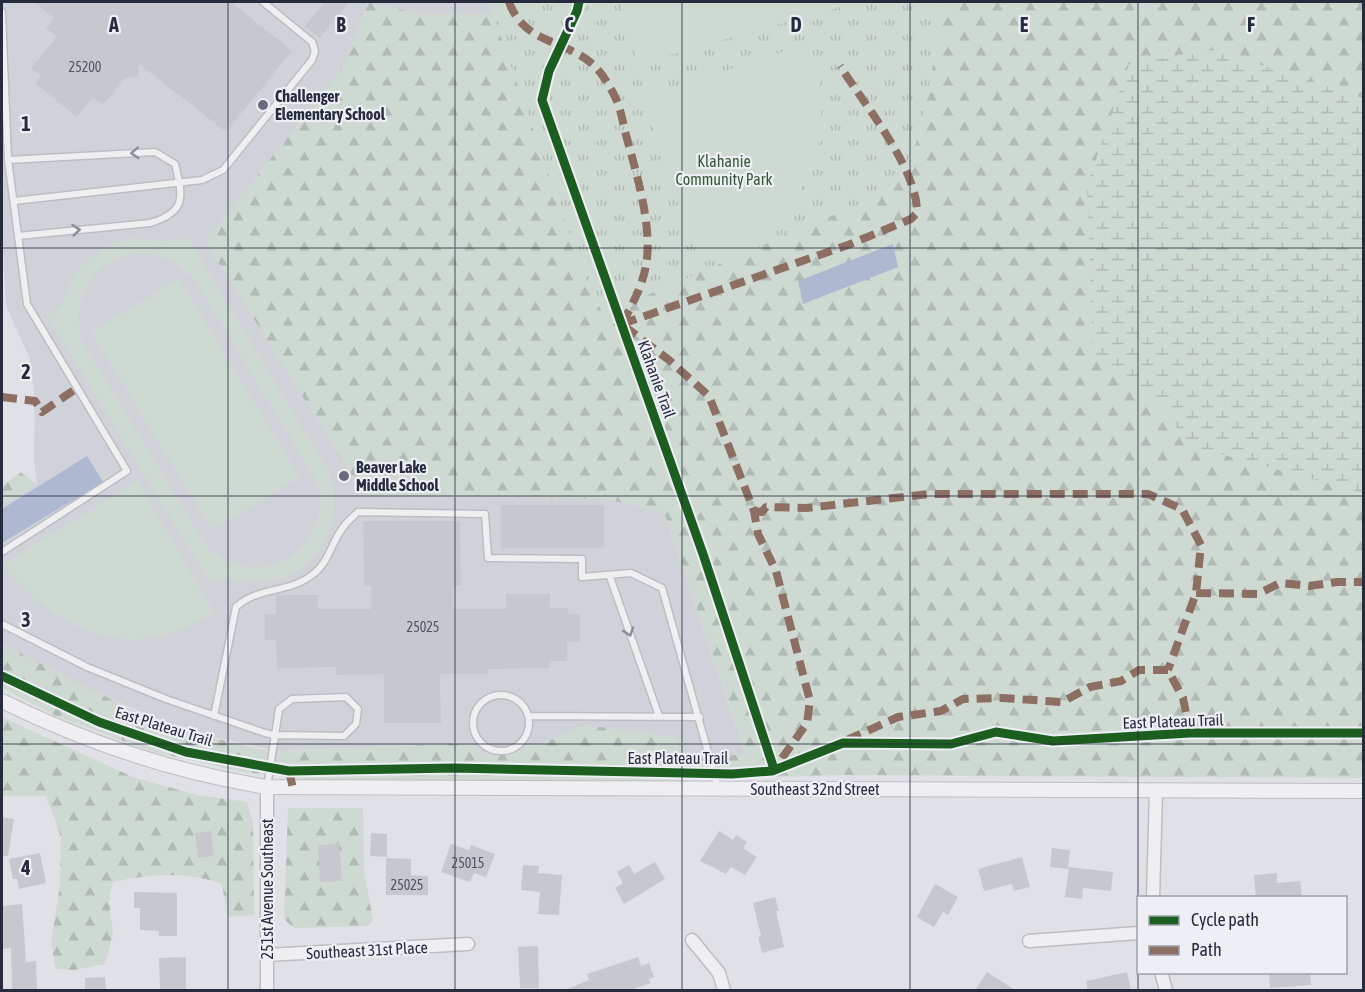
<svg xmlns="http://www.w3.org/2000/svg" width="1365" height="992" viewBox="0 0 1365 992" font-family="'Asap Condensed',sans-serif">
	<defs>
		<pattern id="grass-tufts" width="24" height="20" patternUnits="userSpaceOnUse" patternTransform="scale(1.5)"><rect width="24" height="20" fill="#ced9d1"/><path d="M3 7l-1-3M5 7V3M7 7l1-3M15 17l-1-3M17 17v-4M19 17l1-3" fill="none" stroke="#b1bab4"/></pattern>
		<pattern id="forest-firs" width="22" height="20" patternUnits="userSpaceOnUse" patternTransform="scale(1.5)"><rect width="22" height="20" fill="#ced9d1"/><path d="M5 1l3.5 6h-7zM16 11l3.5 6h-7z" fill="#b1bab4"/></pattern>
		<pattern id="wetland-marsh" width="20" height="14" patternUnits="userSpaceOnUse" patternTransform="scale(1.5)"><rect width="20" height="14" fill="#ced9d1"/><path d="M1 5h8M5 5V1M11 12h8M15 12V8" fill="none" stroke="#b1bab4"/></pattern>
	</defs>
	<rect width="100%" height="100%" fill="#e0e1e6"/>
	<path fill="#d0d2da" d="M 2,2 L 488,2 L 557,195 L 746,755 L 689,759 L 586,725 L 554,739 L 490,756 L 468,743 L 277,751 L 182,730 L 84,687 L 2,644 L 2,505 L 37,484 L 34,461 L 35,401 L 30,359 L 6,306 L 2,228 Z"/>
	<path fill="url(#grass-tufts)" d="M 488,2 L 938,2 L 941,17 L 922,129 L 906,166 L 890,190 L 920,214 L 603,314 L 584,276 Z"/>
	<path fill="url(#forest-firs)" d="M 368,2 L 419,14 L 493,14 L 584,276 L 603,314 L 890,191 L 906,166 L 922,129 L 941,17 L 938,2 L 1363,2 L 1363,778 L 845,775 L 612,781 L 321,781 L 243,772 L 150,751 L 56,716 L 2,688 L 2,644 L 130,709 L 182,730 L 255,748 L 277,751 L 468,743 L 490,756 L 554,739 L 585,725 L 676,737 L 689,759 L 746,754 L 664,512 L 606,499 L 365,496 L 205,241 L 342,69 Z
		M 20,472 L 37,484 L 2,505 L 2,487 Z
		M 2,717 L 135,778 L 198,795 L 247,802 L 253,822 L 254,915 L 228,917 L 222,884 C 185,871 151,874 113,882 L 109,902 L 113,934 L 105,964 L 74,970 L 56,969 L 51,944 L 60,885 L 61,837 L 46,796 L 2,796 Z
		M 288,808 L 363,808 L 364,871 L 373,920 L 368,926 L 294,928 L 284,919 Z"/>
	<path fill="url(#wetland-marsh)" d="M 1212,49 L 1363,98 L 1363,493 L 1191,446 L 1157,403 L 1093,357 L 1087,185 L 1129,64 Z"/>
	<path fill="#ced9d1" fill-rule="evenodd" d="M 620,2 L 858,2 L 638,64 Z
		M 810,43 C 842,143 805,233 700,263 L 645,106 L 651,95 Z
		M 131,238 L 163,241 L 188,238 L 329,472 C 353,541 294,600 225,577 L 211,584 L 47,316 C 68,303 61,302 71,282 C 83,259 105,243 131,238 ZM 148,253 L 174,262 L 195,280 L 316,480 C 338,550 254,598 205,544 L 82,341 C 68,295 99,252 148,253 Z
		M 179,279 L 300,477 L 212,530 L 91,332 Z
		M 137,481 L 214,612 C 132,667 61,633 2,565 Z"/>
	<path fill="#aeb8d1" d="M 893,244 L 898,267 L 803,304 L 798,281 Z
		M 87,456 L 103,482 L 2,543 L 2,509 Z"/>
	<path fill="#c7c8ce" d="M 34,2 L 231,2 L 292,51 L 226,132 L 138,63 L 139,77 L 124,78 L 103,105 L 93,97 L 77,117 L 35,83 L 41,76 L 31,68 L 57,37 L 46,28 L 54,18 Z
		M 325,2 L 349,2 L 320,38 L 305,26 Z
		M 501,505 L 604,505 L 604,548 L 501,548 Z
		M 363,521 L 460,521 L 461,586 L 453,586 L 453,609 L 506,609 L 506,594 L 550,594 L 550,608 L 568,608 L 568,614 L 580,614 L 580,642 L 567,641 L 567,661 L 549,661 L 549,668 L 488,669 L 489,674 L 440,674 L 441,723 L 384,723 L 384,674 L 336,675 L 336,667 L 277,668 L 276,640 L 265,640 L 265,614 L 276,614 L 276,595 L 318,595 L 318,609 L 371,609 L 371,586 L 364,586 Z
		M 2,817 L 14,819 L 8,856 L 2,856 Z
		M 211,831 L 214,856 L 198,858 L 195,833 Z
		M 719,831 L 733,840 L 736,835 L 747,842 L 743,848 L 757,857 L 745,875 L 731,867 L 726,874 L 700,861 Z
		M 371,833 L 387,834 L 387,857 L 370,856 Z
		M 339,844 L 342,881 L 320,882 L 318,845 Z
		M 451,844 L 469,850 L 471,845 L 495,854 L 486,877 L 474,873 L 470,882 L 441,872 Z
		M 1052,848 L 1070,850 L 1068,869 L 1050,867 Z
		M 40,853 L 46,883 L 19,889 L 17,879 L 13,879 L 9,859 Z
		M 1022,857 L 1030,887 L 1014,891 L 1012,884 L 984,891 L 978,869 Z
		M 386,858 L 411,859 L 411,875 L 428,876 L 428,895 L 386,895 Z
		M 655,862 L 665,879 L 624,904 L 615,888 L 623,883 L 617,872 L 629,865 L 634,874 Z
		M 523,865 L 539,866 L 538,873 L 562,875 L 559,915 L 538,914 L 540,892 L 521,890 Z
		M 1069,867 L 1113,872 L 1111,891 L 1083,888 L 1082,899 L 1065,897 Z
		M 1277,873 L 1277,883 L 1300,881 L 1302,897 L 1256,897 L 1254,875 Z
		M 935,884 L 958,897 L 948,915 L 943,912 L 934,927 L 917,917 Z
		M 134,892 L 177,893 L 177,936 L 159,936 L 159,931 L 140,930 L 140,908 L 134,908 Z
		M 775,897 L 779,911 L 776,911 L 784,947 L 762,953 L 758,937 L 761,936 L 753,903 Z
		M 22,904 L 26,962 L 36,961 L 37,990 L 12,990 L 11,948 L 2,949 L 2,906 Z
		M 538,946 L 539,988 L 520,988 L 518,947 Z
		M 186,957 L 186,990 L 160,990 L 159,958 Z
		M 638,957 L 641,966 L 649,963 L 654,977 L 649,979 L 651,983 L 630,990 L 565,990 L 589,980 L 587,974 Z
		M 987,972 L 1015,990 L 975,990 Z
		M 1127,972 L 1131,990 L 1088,990 L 1086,981 Z
		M 1269,972 L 1310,972 L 1311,985 L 1270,988 Z
		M 105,977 L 106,990 L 85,990 L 85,978 Z"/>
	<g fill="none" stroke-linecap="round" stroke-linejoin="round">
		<g stroke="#bdbec2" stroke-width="9">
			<path id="service" d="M 2,12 L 8,160
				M 14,201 L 202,180 L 223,170 L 312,60 L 315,51 L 312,42 L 263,2
				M 2,552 L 127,471 L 27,304 L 8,160 L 155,152 L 175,164 C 183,197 187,212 150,223 L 18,236
				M 610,577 L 659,716
				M 2,624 L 87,667 L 166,699 L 265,733 L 274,735 L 344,736 L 356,724 L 358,709 L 346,697 L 292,699 L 279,709 L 267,787
				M473 723a28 28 0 1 1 56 0a28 28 0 1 1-56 0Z
				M 214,716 L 236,607 C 257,587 289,593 312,575 C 328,564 331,544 342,529 C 346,522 353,517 358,512 L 485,514 L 488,558 L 582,559 L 582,577 L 631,573 L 662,588 L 718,788
				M 529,716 L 700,717"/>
		</g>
		<g stroke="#bdbec2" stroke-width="15">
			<path id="minor" d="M 1153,898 L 1156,791
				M 692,940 L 719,973 L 724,990
				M 1029,941 L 1138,933
				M 267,955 L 468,944
				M 1161,972 L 1166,990
				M 267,990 L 267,787"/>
		</g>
		<g stroke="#bdbec2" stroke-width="16">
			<path id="tertiary" d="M 2,701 C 87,743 173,772 267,787 L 1364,791"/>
		</g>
		<use href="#service" stroke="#efeff2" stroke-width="6"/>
		<use href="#minor" stroke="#efeff2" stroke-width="12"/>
		<use href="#tertiary" stroke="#efeff2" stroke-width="14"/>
		<path stroke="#8d6e63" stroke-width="8" stroke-dasharray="15 8" stroke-linecap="butt" d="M 509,2 C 524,43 561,39 590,62 C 600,69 611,88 616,99 C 621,110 623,123 626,135 C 636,172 653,227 646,265 C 643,285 631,307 622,324
			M 622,324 L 848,245 L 911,219 L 917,213 C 918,169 864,104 840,66
			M 624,326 L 669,360 L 709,396 L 754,511 L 758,534 L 776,571 L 810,701 L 807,723 L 775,768
			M 2,397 L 35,401 L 42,412 L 77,388
			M 754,511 L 762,512 L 766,507 L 806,508 L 929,494 L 1148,494 L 1182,509 L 1201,545 L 1196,593 L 1168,670
			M 1196,593 L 1258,594 L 1280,583 L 1309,586 L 1337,582 L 1364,582
			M 847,740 L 898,717 L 941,711 L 963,699 L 1002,698 L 1062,702 L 1090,687 L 1121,681 L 1139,670 L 1168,670 L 1183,698 L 1190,733
			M 289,771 L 293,788"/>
		<g stroke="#edeff5" stroke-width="13">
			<path id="cycleway" d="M 579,2 L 577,11 L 549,71 L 542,100 L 703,554 L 774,769
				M 2,676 L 99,722 L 186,752 L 289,771 L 454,768 L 732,774 L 772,771 L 843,743 L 951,744 L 996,732 L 1053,741 L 1190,733 L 1364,733"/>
		</g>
		<use href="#cycleway" stroke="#1b5e20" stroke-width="9"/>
	</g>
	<defs><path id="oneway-chevron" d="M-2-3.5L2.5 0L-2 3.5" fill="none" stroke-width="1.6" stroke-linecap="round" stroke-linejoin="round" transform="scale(1.5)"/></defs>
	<g stroke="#8b8d98">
		<use href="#oneway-chevron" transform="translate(135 153) rotate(177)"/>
		<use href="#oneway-chevron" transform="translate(76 230) rotate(-6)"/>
		<use href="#oneway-chevron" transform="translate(629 632) rotate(71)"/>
	</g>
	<path fill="none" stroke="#272b3e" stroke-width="1.5" stroke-opacity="0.55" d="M 228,2 L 228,990M 455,2 L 455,990M 682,2 L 682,990M 910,2 L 910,990M 1138,2 L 1138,990M 2,248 L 1364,248M 2,496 L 1364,496M 2,744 L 1364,744"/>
	<g fill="#686b79" stroke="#edeff5" stroke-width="2">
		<circle cx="263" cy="105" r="6"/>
		<circle cx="344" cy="476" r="6"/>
	</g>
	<g text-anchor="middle" stroke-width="4.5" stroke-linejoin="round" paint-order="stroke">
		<g font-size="14" fill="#515464">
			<text x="85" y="72">25200</text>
			<text x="423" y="632">25025</text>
			<text x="468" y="868">25015</text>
			<text x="407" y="890">25025</text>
		</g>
		<g font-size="16" font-weight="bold" fill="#272b3e" stroke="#edeff5" text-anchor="start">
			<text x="275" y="102">Challenger<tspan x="275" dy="18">Elementary School</tspan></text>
			<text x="356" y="473">Beaver Lake<tspan x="356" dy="18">Middle School</tspan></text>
		</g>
		<g font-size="16" fill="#345a34" stroke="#edeff5">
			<text x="724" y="167">Klahanie<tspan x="724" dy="18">Community Park</tspan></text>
		</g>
		<g font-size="16" fill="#272b3e" stroke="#edeff5">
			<text transform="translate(657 379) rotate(70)" y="6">Klahanie Trail</text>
			<text transform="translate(1173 721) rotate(-2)" y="6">East Plateau Trail</text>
			<text transform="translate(164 726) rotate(17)" y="6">East Plateau Trail</text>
			<text x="678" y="764">East Plateau Trail</text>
			<text x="815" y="795">Southeast 32nd Street</text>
			<text transform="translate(267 889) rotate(-90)" y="6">251st Avenue Southeast</text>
			<text transform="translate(367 950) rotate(-3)" y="6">Southeast 31st Place</text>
		</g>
	</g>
	<g font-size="20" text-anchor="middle" font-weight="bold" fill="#272b3e" stroke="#edeff5" stroke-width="4.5" stroke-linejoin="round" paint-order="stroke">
		<text x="114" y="32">A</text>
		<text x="341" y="32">B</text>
		<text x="569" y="32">C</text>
		<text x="796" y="32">D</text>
		<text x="1024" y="32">E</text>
		<text x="1251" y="32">F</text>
		<text x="26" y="131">1</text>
		<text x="26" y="379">2</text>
		<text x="26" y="627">3</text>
		<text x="26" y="875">4</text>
	</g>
	<rect width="1365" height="992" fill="none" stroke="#272b3e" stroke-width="6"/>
	<rect x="1137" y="896" width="210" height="78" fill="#edeff5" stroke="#9ea1ac" stroke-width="1.5"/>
	<rect x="1149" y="916" width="30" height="9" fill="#1b5e20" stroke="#9ea1ac" stroke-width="1.5"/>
	<text x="1191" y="926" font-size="18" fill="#272b3e">Cycle path</text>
	<rect x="1149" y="946" width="30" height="9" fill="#8d6e63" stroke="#9ea1ac" stroke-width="1.5"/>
	<text x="1191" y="956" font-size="18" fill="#272b3e">Path</text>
</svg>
